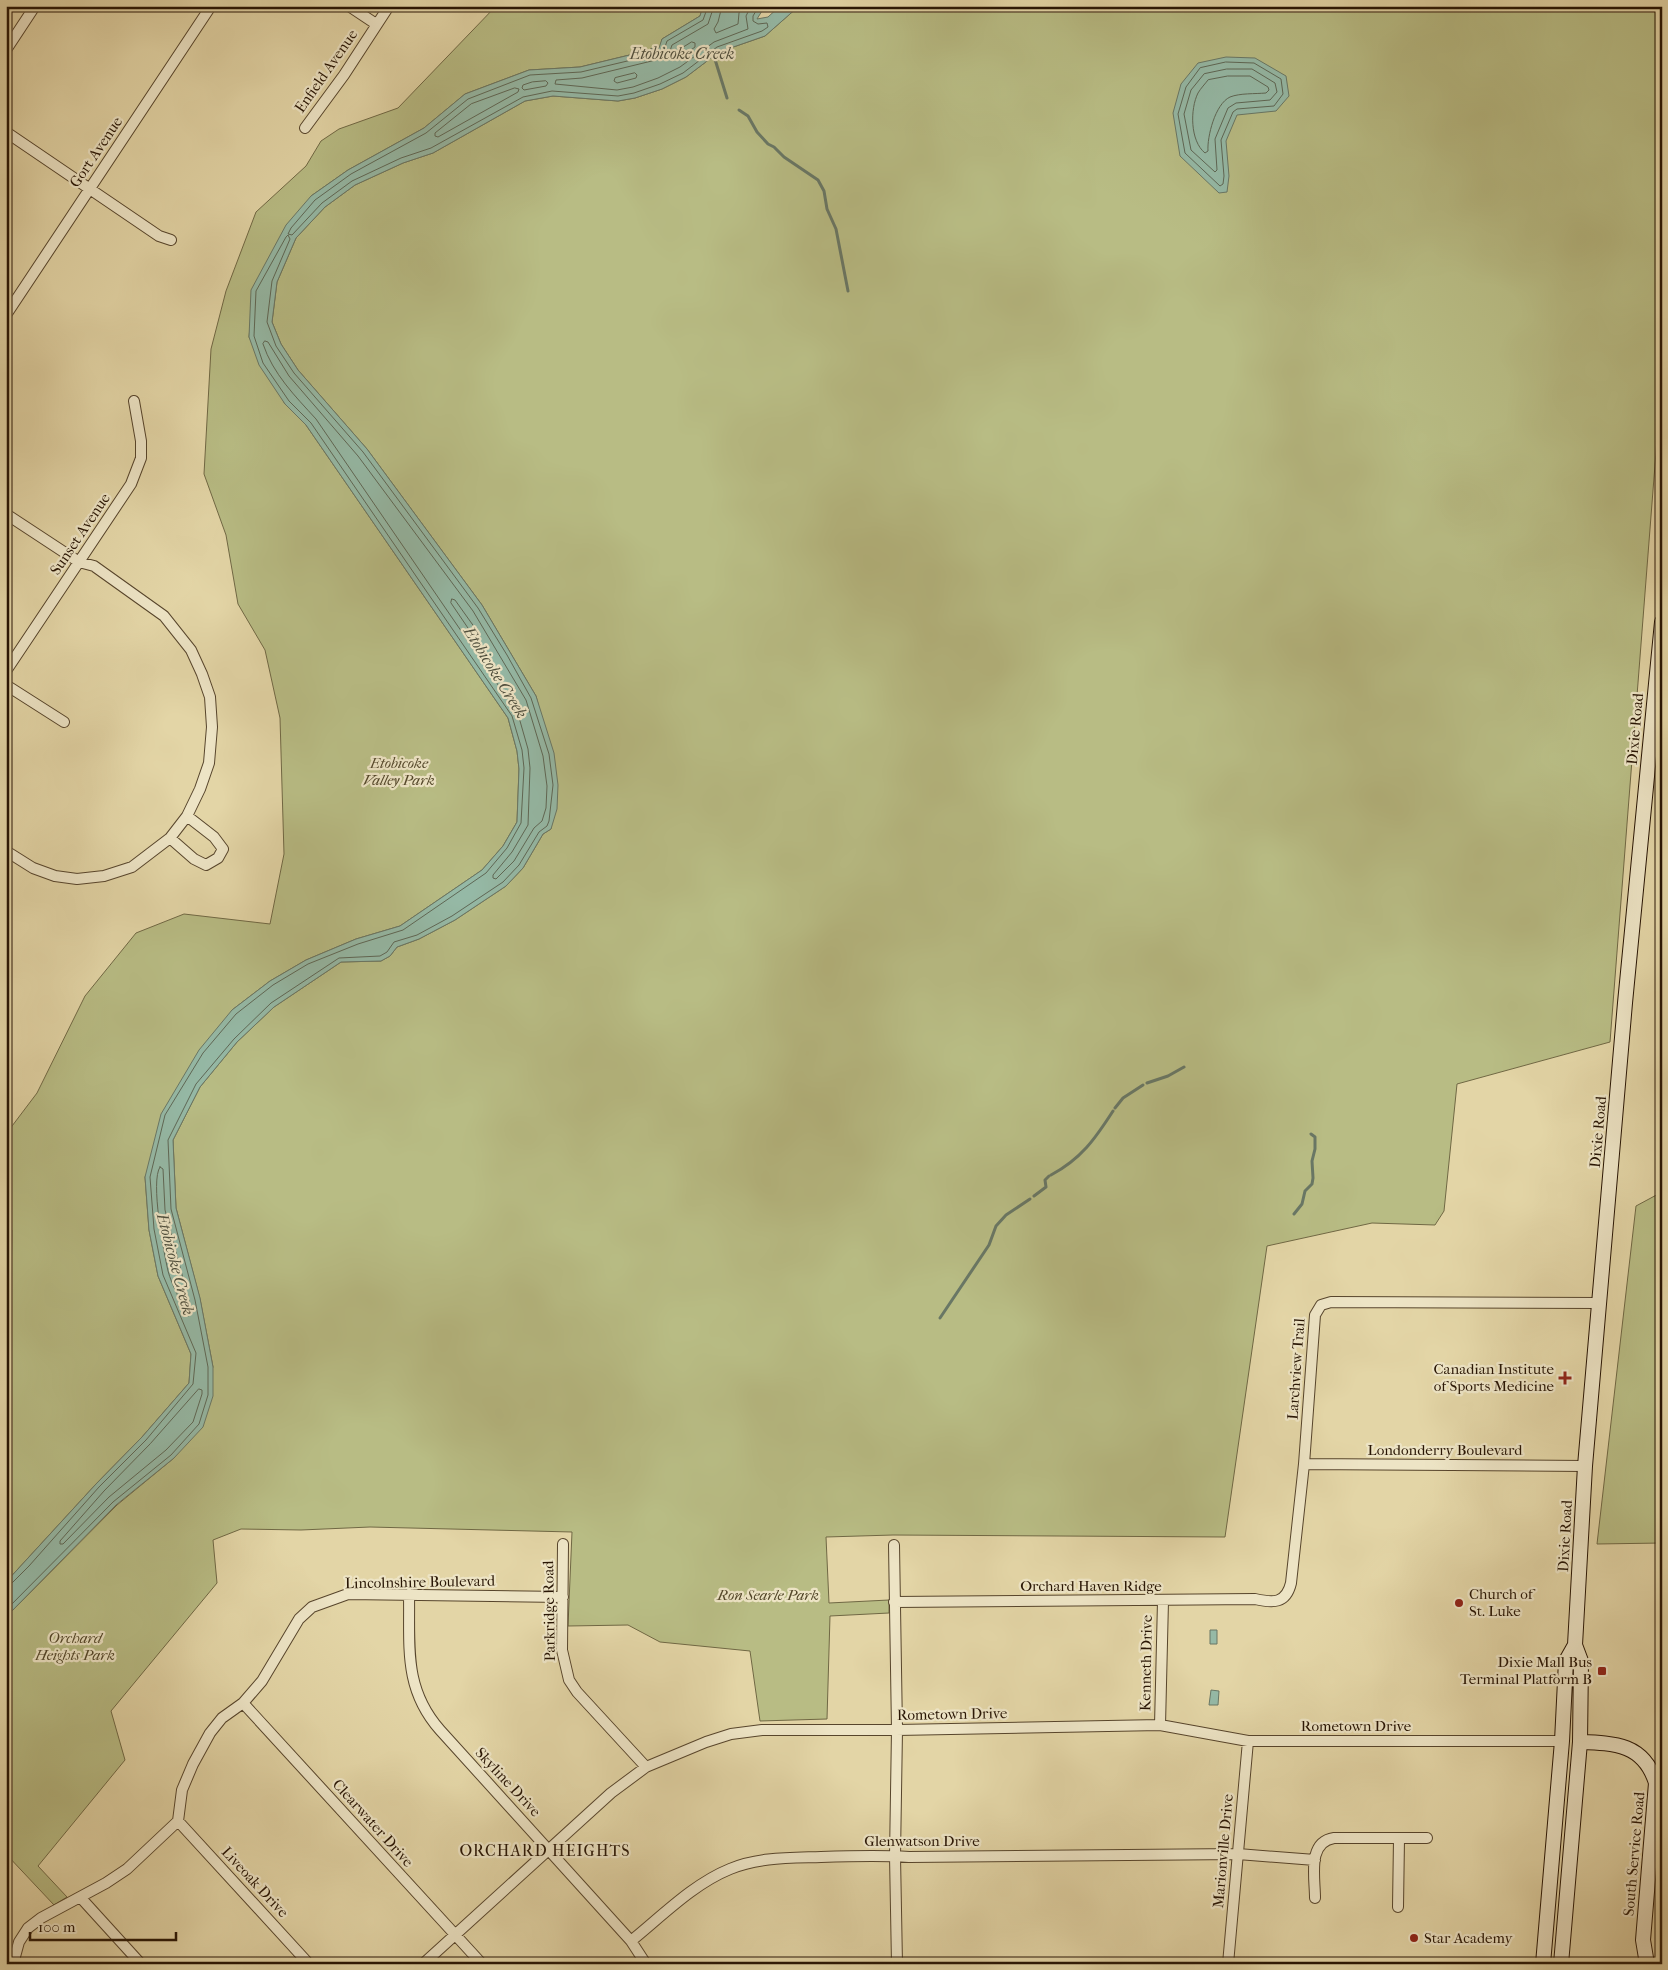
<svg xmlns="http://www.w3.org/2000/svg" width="1668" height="1970" viewBox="0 0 1668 1970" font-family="'IM FELL French Canon',serif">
	<rect width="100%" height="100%" fill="#e3d5a6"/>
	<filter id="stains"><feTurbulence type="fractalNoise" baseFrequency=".004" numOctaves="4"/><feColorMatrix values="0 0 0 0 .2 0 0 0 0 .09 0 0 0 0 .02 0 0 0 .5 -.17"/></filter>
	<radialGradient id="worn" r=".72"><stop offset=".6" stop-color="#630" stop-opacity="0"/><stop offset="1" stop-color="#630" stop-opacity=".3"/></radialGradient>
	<path fill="#b8bc84" stroke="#706844" d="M 496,6 L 703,6 L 700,16 L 662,39 L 660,48 L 653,48 L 646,51 L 580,67 L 529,70 L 465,94 L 424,128 L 348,170 L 311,196 L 251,317 L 249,337 L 285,404 L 306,425 L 508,718 L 517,751 L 519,769 L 517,822 L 503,846 L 482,870 L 400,926 L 356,939 L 306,960 L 270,981 L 232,1010 L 145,1177 L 149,1230 L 158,1276 L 191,1354 L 189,1383 L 142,1437 L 96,1484 L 6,1582 L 6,1342 L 10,1331 L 12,1230 L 6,1225 L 6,1134 L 37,1093 L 85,996 L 136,933 L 184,914 L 270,924 L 284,854 L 280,718 L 265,650 L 238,604 L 226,535 L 204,474 L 211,349 L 226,291 L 256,212 L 306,166 L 321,141 L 339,129 L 398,108 Z
		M 799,6 L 1662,6 L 1662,375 L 1610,1042 L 1457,1084 L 1444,1211 L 1435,1225 L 1372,1223 L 1267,1246 L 1225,1537 L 893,1535 L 826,1537 L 829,1603 L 889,1600 L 889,1613 L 830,1616 L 827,1719 L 760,1721 L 750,1651 L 660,1642 L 628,1625 L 568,1626 L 572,1532 L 370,1527 L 301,1530 L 241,1529 L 213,1540 L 217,1583 L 111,1711 L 125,1760 L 38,1866 L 67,1897 L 54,1905 L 6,1854 L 6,1617 L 117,1505 L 174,1458 L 213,1367 L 200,1299 L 176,1208 L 173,1140 L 200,1087 L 237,1042 L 274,1007 L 341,962 L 381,961 L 390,956 L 397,947 L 419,939 L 455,920 L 506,886 L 523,868 L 543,834 L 551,829 L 543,723 L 536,696 L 482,605 L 367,449 L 298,370 L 281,344 L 272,322 L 277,282 L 296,238 L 325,207 L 355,185 L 403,163 L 433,153 L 525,101 L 553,96 L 618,101 L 635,98 L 662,89 L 686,77 L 719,52 L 765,36 Z
		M 1662,1192 L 1662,1543 L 1597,1544 L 1636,1206 Z"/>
	<path fill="#95b9a6" stroke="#697765" d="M 703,6 L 765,6 L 757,19 L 768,17 L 780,6 L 799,6 L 765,36 L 719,52 L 686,77 L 662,89 L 635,98 L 618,101 L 553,96 L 525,101 L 433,153 L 403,163 L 355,185 L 325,207 L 296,238 L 277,282 L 272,322 L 281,344 L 298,370 L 367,449 L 482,605 L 536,696 L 554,753 L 558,785 L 557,809 L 551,829 L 543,834 L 523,868 L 506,886 L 455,920 L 419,939 L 397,947 L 390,956 L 381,961 L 341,962 L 274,1007 L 237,1042 L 200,1087 L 173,1140 L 176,1208 L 200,1298 L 213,1367 L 213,1396 L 203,1427 L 174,1458 L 116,1505 L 6,1617 L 6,1582 L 96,1484 L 142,1437 L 189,1383 L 191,1354 L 158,1276 L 149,1230 L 145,1177 L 161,1114 L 199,1050 L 232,1010 L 270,981 L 306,960 L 356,939 L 400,926 L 482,870 L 503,846 L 517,822 L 519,769 L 517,751 L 508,718 L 306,425 L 285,404 L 259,365 L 249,337 L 251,290 L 286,225 L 311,196 L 348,170 L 424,128 L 465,94 L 529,70 L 580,67 L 646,51 L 653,48 L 659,48 L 662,39 L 700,16 Z
		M 1226,57 L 1255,58 L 1286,76 L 1289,96 L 1276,111 L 1237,115 L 1226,141 L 1229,176 L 1227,192 L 1219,193 L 1180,156 L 1173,113 L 1181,84 L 1198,63 Z
		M 1210,1630 L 1217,1630 L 1217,1644 L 1210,1644 Z
		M 1211,1690 L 1219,1691 L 1218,1705 L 1209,1705 Z"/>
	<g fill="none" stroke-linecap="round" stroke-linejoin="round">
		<path stroke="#5e6755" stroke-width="1" d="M 708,6 L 703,20 L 667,41 L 664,50 L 661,53 L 581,72 L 530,75 L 468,99 L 426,133 L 351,174 L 315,200 L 291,228 L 288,234 L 292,235 L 322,203 L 352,181 L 401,158 L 431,148 L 523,97 L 552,91 L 618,96 L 634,93 L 660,84 L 683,73 L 717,47 L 762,31 L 768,27 L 767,23 L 758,24 L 753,21 L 753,16 L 759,6
			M 714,6 L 708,24 L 672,45 L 669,54 L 664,58 L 582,78 L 556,80 L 555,84 L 617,90 L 633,87 L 658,78 L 680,67 L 714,42 L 748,29 L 746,16 L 751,6
			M 722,6 L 718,22 L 714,29 L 716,33 L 738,24 L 739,13 L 742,6
			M 692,42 L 695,43 L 695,47 L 681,57 L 678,57 L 679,50 Z
			M 1226,62 L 1254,63 L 1281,79 L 1283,94 L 1274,106 L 1237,109 L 1233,112 L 1221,140 L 1224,176 L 1223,184 L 1220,186 L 1185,153 L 1178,114 L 1186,87 L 1200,68 Z
			M 1227,69 L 1252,69 L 1275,83 L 1277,92 L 1270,100 L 1236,103 L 1228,108 L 1215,139 L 1217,170 L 1215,172 L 1191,150 L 1184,114 L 1191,90 L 1204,74 Z
			M 635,73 L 637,75 L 636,78 L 617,83 L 614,81 L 615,78 Z
			M 1228,76 L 1250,76 L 1268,87 L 1269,90 L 1266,93 C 1255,94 1240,93 1230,97 C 1215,104 1207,137 1208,151 L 1205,153 C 1190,141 1190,109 1198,93 C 1201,88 1205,84 1208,80 Z
			M 546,81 L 548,83 L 546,86 L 524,90 L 522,88 L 523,85 L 532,82 Z
			M 515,88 L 519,89 L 518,92 L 438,137 L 435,136 L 435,133 L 471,104 Z
			M 265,341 L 268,342 L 289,376 L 358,456 L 473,611 L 526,700 L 543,756 L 547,786 L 546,808 L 542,821 L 534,828 L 514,861 L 496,879 L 493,878 L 493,875 L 512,852 L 528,825 L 530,768 L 528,749 L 518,714 L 316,419 C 295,396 273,374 263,344 Z
			M 452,599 L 455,600 L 475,628 L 474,631 L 470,631 L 451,603 Z
			M 160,1167 L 163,1169 L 165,1210 L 189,1301 L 191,1314 L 189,1316 L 187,1315 C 181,1301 172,1286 168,1271 C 164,1253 150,1181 160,1167 Z
			M 199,1389 L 202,1390 L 202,1394 L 193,1422 L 166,1450 L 109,1497 L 63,1544 L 60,1544 L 60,1541 L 104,1491 L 150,1444 Z
			M 6,1585 L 11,1584 L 29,1566 L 99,1487 L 146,1440 L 193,1384 L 196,1353 L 163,1275 L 154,1229 L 150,1177 L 165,1115 L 203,1053 L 236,1014 L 273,985 L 308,964 L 358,944 L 403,930 L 486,873 L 507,848 L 521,823 L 524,768 L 522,750 L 512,716 L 311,423 L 289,401 L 263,363 L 254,336 L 256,291 L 286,237 L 288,235 L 290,239 L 272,281 L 267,322 L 276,346 L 294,373 L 363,452 L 478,608 L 507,655 L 531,698 L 549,754 L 553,785 L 549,821 L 547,826 L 539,832 L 519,865 L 503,882 L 452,916 L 417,935 L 394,942 L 387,952 L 380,956 L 339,958 L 271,1003 L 234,1039 L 196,1084 L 168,1140 L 171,1209 L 195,1300 L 208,1367 L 208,1395 L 199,1424 L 171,1455 L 113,1502 L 6,1610"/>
		<path stroke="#697765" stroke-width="3" d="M 713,53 L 727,98
			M 739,110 L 748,116 L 757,132 L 768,144 L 774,147 L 784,157 L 818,180 L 824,191 L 827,209 L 836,229 L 848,291
			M 1147,1083 L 1168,1076 L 1184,1067
			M 1115,1108 L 1123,1098 L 1143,1085
			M 1051,1175 C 1081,1159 1095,1139 1113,1111
			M 1034,1196 L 1046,1187 L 1045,1180 L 1049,1176
			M 1294,1214 L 1302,1204 L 1305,1191 L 1312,1184 L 1313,1178 L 1312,1161 L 1315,1149 L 1315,1137 L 1311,1134
			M 940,1318 L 989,1245 L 996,1226 L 1006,1215 L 1030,1199"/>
		<g stroke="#57452c" stroke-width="12">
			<path id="street" d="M 349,6 L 376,24
				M 6,50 L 35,6
				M 305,128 L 344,75 L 389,6
				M 6,132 L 159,236 L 171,240
				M 6,315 L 211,6
				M 6,514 L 79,562 L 94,566 L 164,616 L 191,650 L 202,674 L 210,697 L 212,727 L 209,763 L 200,789 L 187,816 L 170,838 L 132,867 L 104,876 L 77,879 L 55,876 L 33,868 L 6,851
				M 6,671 L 131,484 L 141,458 L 141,441 L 134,401
				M 6,685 L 64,722
				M 170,838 L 194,859 L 206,865 L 218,858 L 223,849 L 214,837 L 187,816
				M 1304,1464 L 1585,1466
				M 563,1544 L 562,1650 L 569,1680 L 577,1692 L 646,1767
				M 894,1545 L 897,1730 L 895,1856 L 897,1964
				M 409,1594 C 410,1646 403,1688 440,1730 L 631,1941 L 646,1964
				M 894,1602 L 1255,1599 C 1273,1603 1286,1604 1291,1583 L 1304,1464 L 1315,1315 L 1321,1305 L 1331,1302 L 1600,1303
				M 243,1703 L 482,1964
				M 1160,1725 L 1163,1601
				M 178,1821 L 309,1964
				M 81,1898 L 141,1964
				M 1315,1898 C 1315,1877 1307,1842 1334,1838 L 1427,1838
				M 1398,1907 L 1399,1839
				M 631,1941 C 662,1916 693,1884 730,1869 C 758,1857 791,1858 821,1857 C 850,1856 879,1855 909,1857 L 1238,1854 L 1315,1860
				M 13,1964 L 19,1942 L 28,1928 L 41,1918 L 106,1883 L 127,1869 L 178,1821 L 182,1790 L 193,1764 L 210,1733 L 222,1718 L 243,1703 L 262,1681 L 299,1619 L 312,1607 L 348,1594 L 563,1597
				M 423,1964 L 611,1793 L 646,1767 L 706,1742 L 731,1734 L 762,1730 L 897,1730 L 1160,1725 L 1248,1741 L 1562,1741
				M 1228,1964 L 1248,1741"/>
		</g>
		<g stroke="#281504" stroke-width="16">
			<path id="secondary" d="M 1580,1742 C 1615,1743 1644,1744 1656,1783 L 1643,1940 L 1647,1964
				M 1543,1964 L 1562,1741 L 1566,1661 L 1575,1645
				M 1561,1964 L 1580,1742 L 1581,1661 L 1575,1645 L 1585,1466 L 1625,1003 L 1662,622"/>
		</g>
		<use href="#street" stroke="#ede4c5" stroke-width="10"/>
		<use href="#secondary" stroke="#ede4c5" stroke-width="14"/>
	</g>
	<g fill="#8f2418" stroke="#ede4c5" stroke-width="2">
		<path d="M1562.5 1370.5h5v5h5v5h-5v5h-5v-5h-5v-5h5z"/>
		<circle cx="1459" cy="1603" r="5"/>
		<rect x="1597" y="1666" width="10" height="10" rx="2.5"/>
		<circle cx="1414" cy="1938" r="5"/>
	</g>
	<g text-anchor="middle" stroke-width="4.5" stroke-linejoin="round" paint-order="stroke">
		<g font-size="15" fill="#281504" stroke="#ede4c5">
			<text transform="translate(326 71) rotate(-55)" y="5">Enfield Avenue</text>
			<text transform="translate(96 152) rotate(-56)" y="5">Gort Avenue</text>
			<text transform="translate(80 534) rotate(-56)" y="5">Sunset Avenue</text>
			<text transform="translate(1635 729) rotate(-85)" y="5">Dixie Road</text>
			<text transform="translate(1598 1132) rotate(-85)" y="5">Dixie Road</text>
			<text transform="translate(1296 1369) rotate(-86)" y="5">Larchview Trail</text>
			<text x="1445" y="1455">Londonderry Boulevard</text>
			<text transform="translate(1565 1536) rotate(-87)" y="5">Dixie Road</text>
			<text transform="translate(420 1582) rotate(-1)" y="5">Lincolnshire Boulevard</text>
			<text x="1091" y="1591">Orchard Haven Ridge</text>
			<text transform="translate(549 1611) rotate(-91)" y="5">Parkridge Road</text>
			<text transform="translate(1146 1663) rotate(-89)" y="5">Kenneth Drive</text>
			<text transform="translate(952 1714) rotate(-1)" y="5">Rometown Drive</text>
			<text x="1356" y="1731">Rometown Drive</text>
			<text transform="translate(508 1782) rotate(47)" y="5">Skyline Drive</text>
			<text transform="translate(373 1823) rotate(48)" y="5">Clearwater Drive</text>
			<text x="922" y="1846">Glenwatson Drive</text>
			<text transform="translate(1223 1851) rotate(-85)" y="5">Marionville Drive</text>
			<text transform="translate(1634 1854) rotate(-85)" y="5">South Service Road</text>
			<text transform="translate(255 1882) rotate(47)" y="5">Liveoak Drive</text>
		</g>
		<g font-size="15" font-style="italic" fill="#53472a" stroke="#ede4c5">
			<text x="399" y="768">Etobicoke<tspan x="399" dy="17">Valley Park</tspan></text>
			<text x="768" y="1600">Ron Searle Park</text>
			<text x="75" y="1643">Orchard<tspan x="75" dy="17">Heights Park</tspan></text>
		</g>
		<g font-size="15" fill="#281504" stroke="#ede4c5" text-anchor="end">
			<text x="1554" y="1374">Canadian Institute<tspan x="1554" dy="17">of Sports Medicine</tspan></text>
			<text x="1469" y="1599" text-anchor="start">Church of<tspan x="1469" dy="17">St. Luke</tspan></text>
			<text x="1592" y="1667">Dixie Mall Bus<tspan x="1592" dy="17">Terminal Platform B</tspan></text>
			<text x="1424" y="1943" text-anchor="start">Star Academy</text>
		</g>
		<g font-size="16" font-style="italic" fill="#4e4e3d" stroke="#ede4c5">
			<text x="682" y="59">Etobicoke Creek</text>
			<text transform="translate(496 672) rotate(58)" y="6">Etobicoke Creek</text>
			<text transform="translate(176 1264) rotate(75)" y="6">Etobicoke Creek</text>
		</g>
		<g font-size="16" letter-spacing="1" fill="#281504" stroke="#ede4c5">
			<text x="545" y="1856">ORCHARD HEIGHTS</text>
		</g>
	</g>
	<rect width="1668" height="1970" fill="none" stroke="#e3d5a6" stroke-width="25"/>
	<rect x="8" y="8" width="1653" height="1955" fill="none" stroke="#281504" stroke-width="2.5"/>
	<rect x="12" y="12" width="1643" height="1945" fill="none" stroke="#281504"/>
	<path d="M30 1932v8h146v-8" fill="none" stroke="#281504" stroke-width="2.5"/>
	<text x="38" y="1932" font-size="15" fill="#281504" stroke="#ede4c5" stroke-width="4" paint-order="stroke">100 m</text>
	<rect width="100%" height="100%" filter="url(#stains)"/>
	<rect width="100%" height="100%" fill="url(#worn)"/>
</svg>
